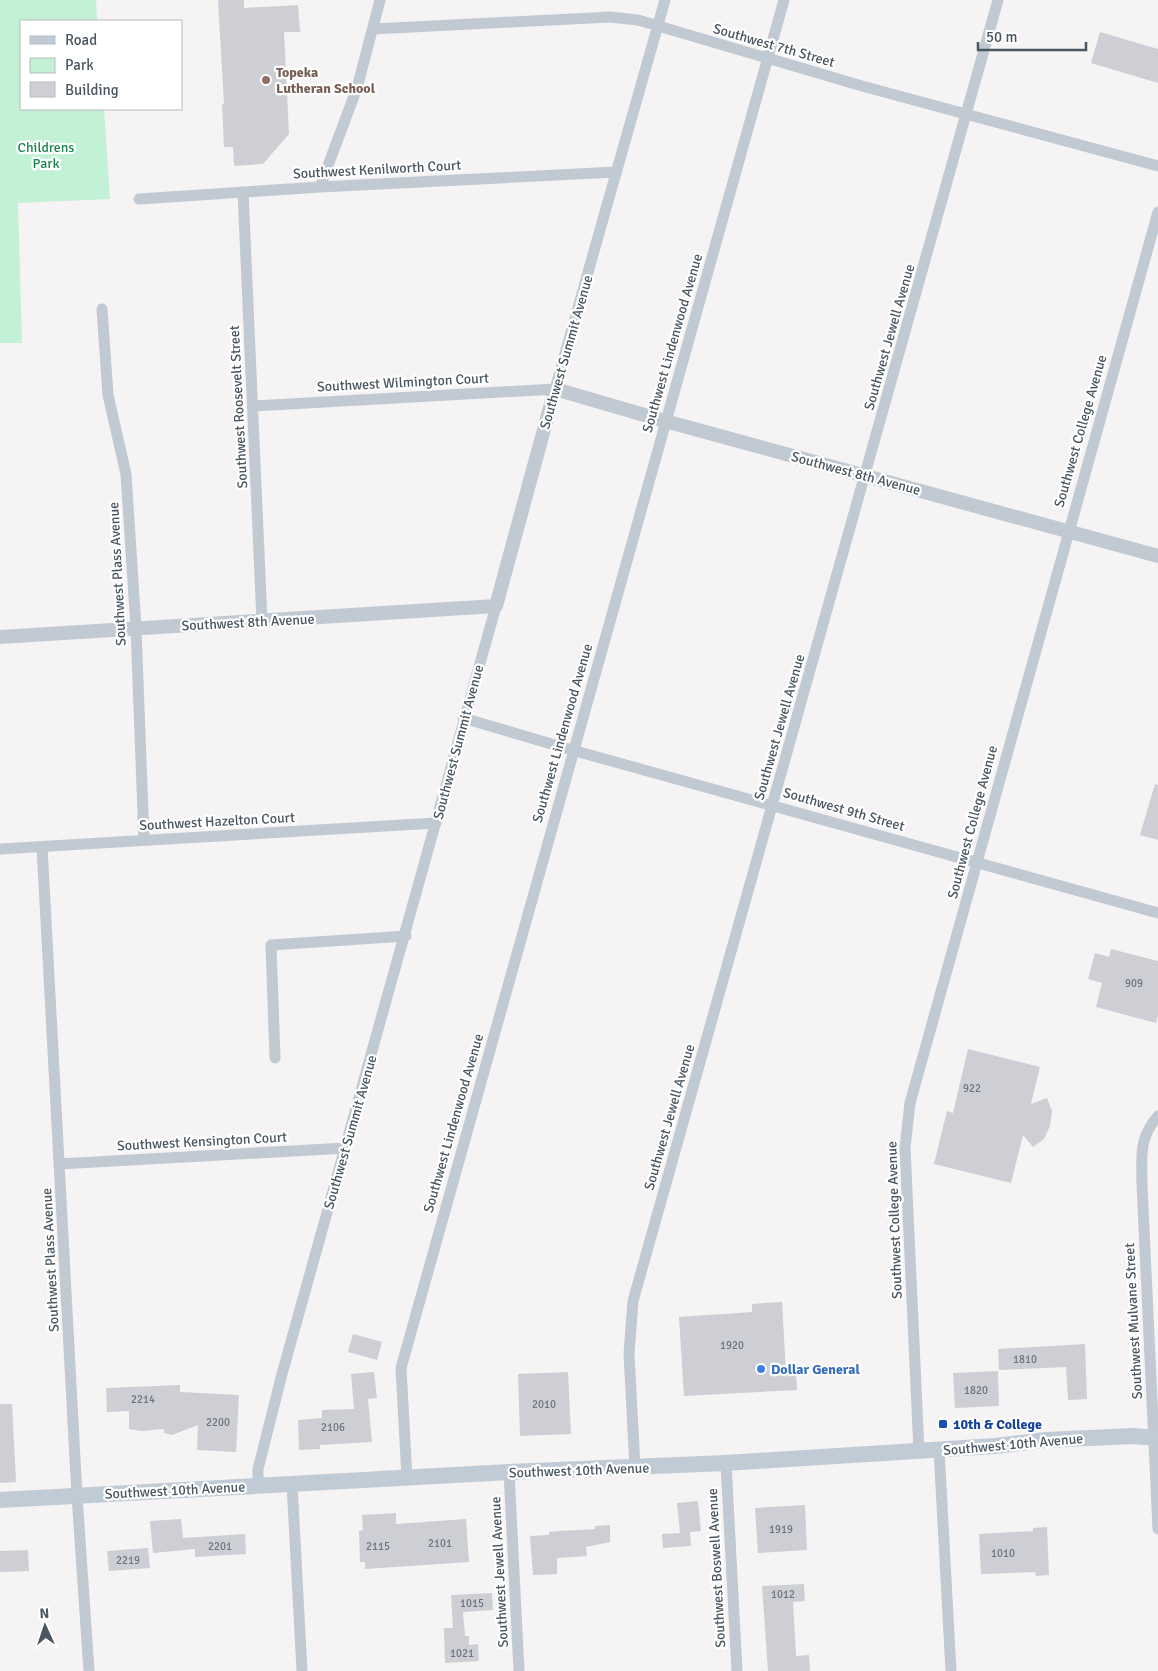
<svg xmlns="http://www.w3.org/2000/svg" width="1158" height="1671" viewBox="0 0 1158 1671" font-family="Signika,sans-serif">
	<rect width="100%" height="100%" fill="#f5f3f3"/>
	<path fill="#c3f1d5" d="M 0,0 L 96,0 L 97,21 L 21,21 L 21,109 L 104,109 L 110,199 L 18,203 L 22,343 L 0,343 Z"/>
	<path fill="#cdcfd5" d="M 218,0 L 244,0 L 244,8 L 298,5 L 300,32 L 284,32 L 289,134 L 263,164 L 234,166 L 233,147 L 224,147 L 222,104 L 224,104 Z
		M 1100,32 L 1158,49 L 1158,83 L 1091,63 Z
		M 1155,784 L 1158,785 L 1158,840 L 1140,835 Z
		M 1111,949 L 1158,961 L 1158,1015 L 1156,1023 L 1096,1007 L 1102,983 L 1088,979 L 1095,953 L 1109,957 Z
		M 968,1049 L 1040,1067 L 1031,1104 L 1047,1098 L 1052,1111 L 1050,1126 L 1044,1139 L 1033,1147 L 1023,1135 L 1011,1183 L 934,1164 L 947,1111 L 953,1113 Z
		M 782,1302 L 786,1373 L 796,1373 L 797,1390 L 684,1396 L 679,1317 L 752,1312 L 752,1304 Z
		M 353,1334 L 382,1342 L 377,1360 L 348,1352 Z
		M 1085,1344 L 1087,1399 L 1068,1400 L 1066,1367 L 999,1370 L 998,1349 Z
		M 998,1371 L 999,1406 L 955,1408 L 953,1373 Z
		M 374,1372 L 377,1398 L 368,1399 L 372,1442 L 320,1445 L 320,1449 L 299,1450 L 298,1420 L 322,1418 L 322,1410 L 354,1409 L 351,1374 Z
		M 568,1372 L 571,1434 L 520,1436 L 518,1374 Z
		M 180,1385 L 180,1392 L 239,1395 L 236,1452 L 197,1450 L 198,1425 L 172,1435 L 164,1433 L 164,1429 L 141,1431 L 129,1429 L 129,1411 L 107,1412 L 106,1388 Z
		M 0,1404 L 12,1404 L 16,1482 L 0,1483 Z
		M 698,1501 L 701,1531 L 690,1532 L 691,1546 L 663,1548 L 662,1534 L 680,1533 L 677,1503 Z
		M 805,1505 L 807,1550 L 758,1553 L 755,1508 Z
		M 396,1513 L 396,1524 L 466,1519 L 469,1562 L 365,1569 L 365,1562 L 360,1562 L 359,1531 L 363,1530 L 362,1515 Z
		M 181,1519 L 183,1538 L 245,1534 L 246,1554 L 195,1557 L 195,1549 L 153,1553 L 150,1521 Z
		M 610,1525 L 610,1542 L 586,1547 L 587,1556 L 557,1558 L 557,1574 L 533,1575 L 530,1536 L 549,1535 L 549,1532 L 559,1531 L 595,1529 L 595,1526 Z
		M 1047,1527 L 1049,1575 L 1036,1576 L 1035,1572 L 981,1574 L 979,1534 L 1033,1531 L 1033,1528 Z
		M 148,1548 L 150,1568 L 109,1571 L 107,1551 Z
		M 28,1550 L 29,1571 L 0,1572 L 0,1551 Z
		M 804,1584 L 805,1601 L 793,1602 L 796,1656 L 809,1655 L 810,1671 L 768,1671 L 762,1586 Z
		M 492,1593 L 493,1610 L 463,1612 L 465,1636 L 469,1636 L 469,1645 L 478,1644 L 479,1661 L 445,1663 L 444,1628 L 453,1628 L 451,1595 Z"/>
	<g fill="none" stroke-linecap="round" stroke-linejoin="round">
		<path stroke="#c1cad2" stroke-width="11" d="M 373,29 L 610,17 L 638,20 L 862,86 L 1158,166
			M 320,187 L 357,88 L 380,0
			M 243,192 L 262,621
			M 139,199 L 320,187 L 616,172
			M 102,309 L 108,395 L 126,474 L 136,628 L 144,840
			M 253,406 L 555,389 L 665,0
			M 463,718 L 572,750 L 1158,913
			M 42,847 L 77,1496 L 89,1671
			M 0,849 L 436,823
			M 275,1058 L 271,945 L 406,936
			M 1158,1116 C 1138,1139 1142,1157 1142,1185 L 1158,1529
			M 59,1164 L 346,1148
			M 939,1450 L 951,1671
			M 919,1451 L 905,1148 L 910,1103 L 1158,212
			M 726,1463 L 737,1671
			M 635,1468 L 629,1354 L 633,1301 L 998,0
			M 509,1472 L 519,1671
			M 407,1478 L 401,1368 L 784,0
			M 292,1484 L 302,1671
			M 258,1485 L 258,1469 L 282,1374 L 496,606"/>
		<path stroke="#c1cad2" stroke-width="14" d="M 0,637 L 496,606 L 555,389 L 665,421 L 1158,556"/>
		<path stroke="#c1cbd6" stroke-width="16" d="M 0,1500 L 509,1472 L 726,1463 L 995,1446 L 1046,1440 L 1133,1436 L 1158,1438"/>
	</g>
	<circle fill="#8d6e63" stroke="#fff" stroke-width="2" cx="266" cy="80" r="5"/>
	<circle fill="#3f7fe0" stroke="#fff" stroke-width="2" cx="761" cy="1369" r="5"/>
	<rect fill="#1a4fb4" stroke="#fff" stroke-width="2" x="938" y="1419" width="10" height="10" rx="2.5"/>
	<g text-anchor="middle" stroke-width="4.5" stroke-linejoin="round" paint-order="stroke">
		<g font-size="11" fill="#6b747e">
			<text x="1134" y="987">909</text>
			<text x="972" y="1092">922</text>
			<text x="732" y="1349">1920</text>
			<text x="1025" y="1363">1810</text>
			<text x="976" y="1394">1820</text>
			<text x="143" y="1403">2214</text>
			<text x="544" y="1408">2010</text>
			<text x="218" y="1426">2200</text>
			<text x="333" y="1431">2106</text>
			<text x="781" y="1533">1919</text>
			<text x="440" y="1547">2101</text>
			<text x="220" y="1550">2201</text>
			<text x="378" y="1550">2115</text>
			<text x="1003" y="1557">1010</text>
			<text x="128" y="1564">2219</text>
			<text x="783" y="1598">1012</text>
			<text x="472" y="1607">1015</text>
			<text x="462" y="1657">1021</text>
		</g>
		<g font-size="14" fill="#4a5661" stroke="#fff">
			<text transform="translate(774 45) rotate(16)" y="5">Southwest 7th Street</text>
			<text transform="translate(377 169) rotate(-3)" y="5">Southwest Kenilworth Court</text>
			<text transform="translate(889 337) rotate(-74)" y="5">Southwest Jewell Avenue</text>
			<text transform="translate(672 343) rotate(-74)" y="5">Southwest Lindenwood Avenue</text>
			<text transform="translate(566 352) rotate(-74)" y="5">Southwest Summit Avenue</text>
			<text transform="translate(403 382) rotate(-3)" y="5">Southwest Wilmington Court</text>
			<text transform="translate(238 407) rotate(-93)" y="5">Southwest Roosevelt Street</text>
			<text transform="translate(1080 431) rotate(-74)" y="5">Southwest College Avenue</text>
			<text transform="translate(856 473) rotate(15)" y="5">Southwest 8th Avenue</text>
			<text transform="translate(117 574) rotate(-93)" y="5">Southwest Plass Avenue</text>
			<text transform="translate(248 622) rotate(-3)" y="5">Southwest 8th Avenue</text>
			<text transform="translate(779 727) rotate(-74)" y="5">Southwest Jewell Avenue</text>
			<text transform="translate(562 733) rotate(-74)" y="5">Southwest Lindenwood Avenue</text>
			<text transform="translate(458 742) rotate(-75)" y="5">Southwest Summit Avenue</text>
			<text transform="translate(844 809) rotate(16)" y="5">Southwest 9th Street</text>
			<text transform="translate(217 821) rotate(-3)" y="5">Southwest Hazelton Court</text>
			<text transform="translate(972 822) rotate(-75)" y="5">Southwest College Avenue</text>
			<text transform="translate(669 1117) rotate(-74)" y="5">Southwest Jewell Avenue</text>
			<text transform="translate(453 1123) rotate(-74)" y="5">Southwest Lindenwood Avenue</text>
			<text transform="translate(350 1132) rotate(-74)" y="5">Southwest Summit Avenue</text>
			<text transform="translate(202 1141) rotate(-3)" y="5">Southwest Kensington Court</text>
			<text transform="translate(894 1220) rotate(-92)" y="5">Southwest College Avenue</text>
			<text transform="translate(50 1260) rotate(-93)" y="5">Southwest Plass Avenue</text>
			<text transform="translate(1133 1321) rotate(-93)" y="5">Southwest Mulvane Street</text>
			<text transform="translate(1013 1444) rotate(-5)" y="5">Southwest 10th Avenue</text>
			<text transform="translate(579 1470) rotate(-2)" y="5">Southwest 10th Avenue</text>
			<text transform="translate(175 1490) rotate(-3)" y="5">Southwest 10th Avenue</text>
			<text transform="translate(716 1568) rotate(-93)" y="5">Southwest Boswell Avenue</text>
			<text transform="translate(499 1572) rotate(-93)" y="5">Southwest Jewell Avenue</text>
		</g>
		<g font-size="14" font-weight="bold" fill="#785e54" stroke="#fff" text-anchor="start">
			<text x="276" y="77">Topeka<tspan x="276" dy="16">Lutheran School</tspan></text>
		</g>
		<g font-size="14" fill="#17864f" stroke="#fff">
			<text x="46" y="152">Childrens<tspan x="46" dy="16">Park</tspan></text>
		</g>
		<g font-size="14" font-weight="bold" fill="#366cbe" stroke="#fff" text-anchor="start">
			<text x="771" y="1374">Dollar General</text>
		</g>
		<g font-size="14" font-weight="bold" fill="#164399" stroke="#fff" text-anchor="start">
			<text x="953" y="1429">10th &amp; College</text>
		</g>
	</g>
	<rect x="20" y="20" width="162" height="90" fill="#ffffff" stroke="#b7bbc0"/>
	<rect x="30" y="36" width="25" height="8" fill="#c1cbd6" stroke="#b7bbc0"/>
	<text x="65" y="45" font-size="15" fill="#4a5661">Road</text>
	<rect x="30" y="58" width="25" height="15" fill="#c3f1d5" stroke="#b7bbc0"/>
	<text x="65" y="70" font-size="15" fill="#4a5661">Park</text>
	<rect x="30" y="82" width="25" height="15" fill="#cdcfd5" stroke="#b7bbc0"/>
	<text x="65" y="95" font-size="15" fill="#4a5661">Building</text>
	<g transform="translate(45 1626) rotate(357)" stroke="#ffffff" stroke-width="4" paint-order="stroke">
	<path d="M0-4L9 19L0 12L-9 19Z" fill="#4a5661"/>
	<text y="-8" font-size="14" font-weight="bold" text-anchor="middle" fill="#4a5661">N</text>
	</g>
	<path d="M978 42v8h108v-8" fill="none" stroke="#4a5661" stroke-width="2.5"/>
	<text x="986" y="42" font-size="15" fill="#4a5661" stroke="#ffffff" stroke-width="4" paint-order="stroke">50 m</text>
</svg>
